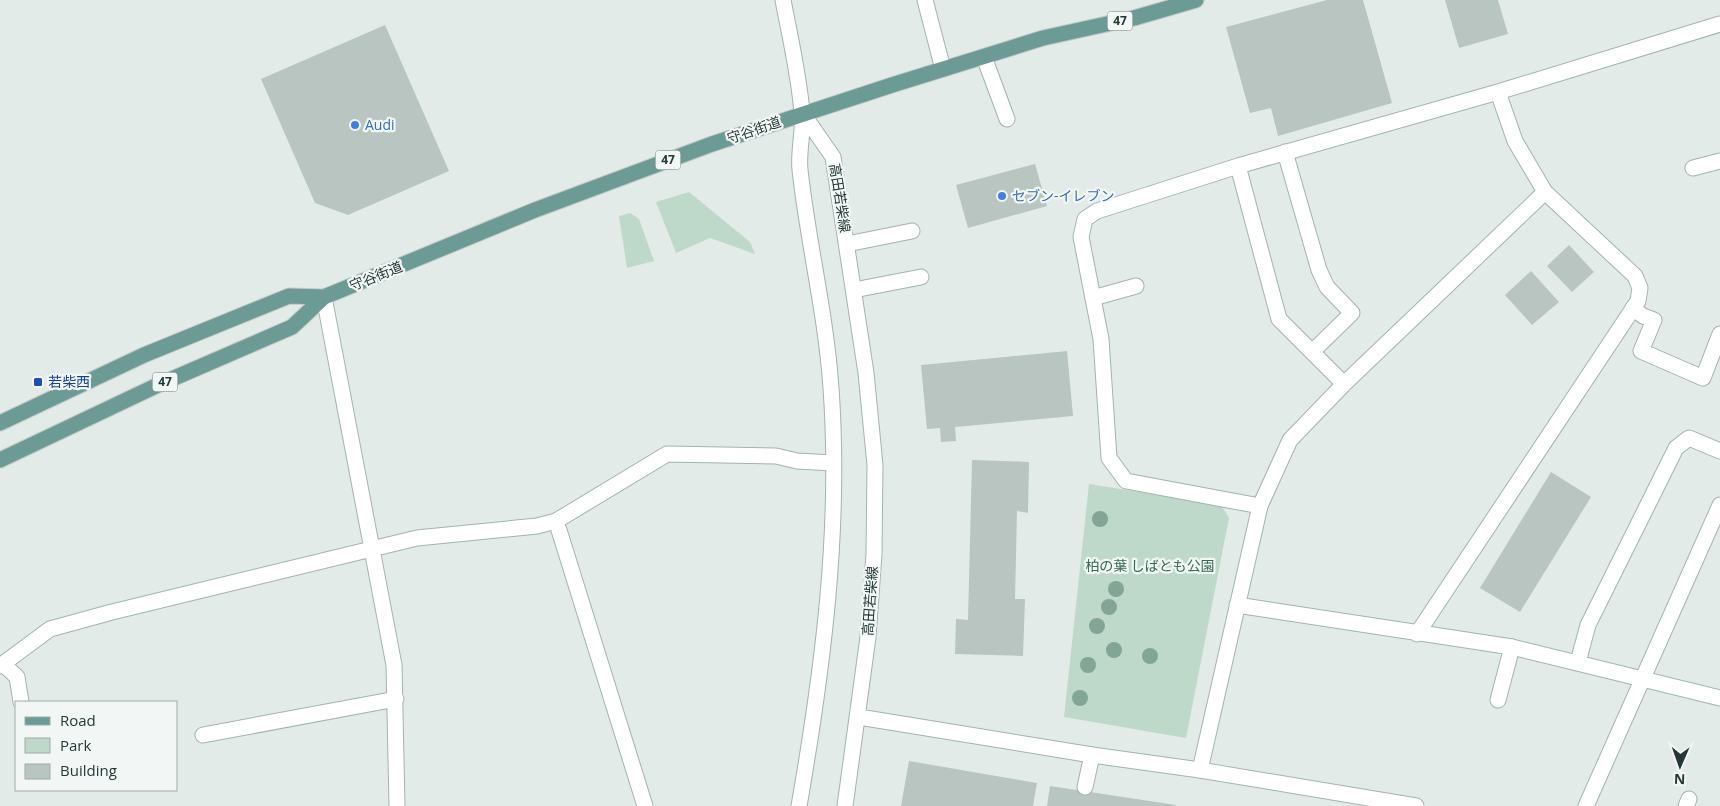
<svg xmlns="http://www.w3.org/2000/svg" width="1720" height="806" viewBox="0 0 1720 806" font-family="'Open Sans','Noto Sans JP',sans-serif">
	<rect width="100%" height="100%" fill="#e2ebe8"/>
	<path fill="#bed9c9" d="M 689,192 L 750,242 L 755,254 L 710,238 L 676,253 L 656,202 Z
		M 630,213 L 639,219 L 654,261 L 627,268 L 619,216 Z
		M 1089,484 L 1221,505 L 1229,518 L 1186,738 L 1064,717 Z"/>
	<path fill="#b8c5c1" d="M 1327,0 L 1363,0 L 1392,103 L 1278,136 L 1271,108 L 1250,113 L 1226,27 Z
		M 1445,0 L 1498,0 L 1508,34 L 1459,48 Z
		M 385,25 L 449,171 L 348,215 L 315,203 L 261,79 Z
		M 1035,164 L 1047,206 L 968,228 L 956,185 Z
		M 1569,245 L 1594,272 L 1572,292 L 1547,266 Z
		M 1531,271 L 1559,302 L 1532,325 L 1505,295 Z
		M 1067,351 L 1073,416 L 955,427 L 956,441 L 941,442 L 940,428 L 927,429 L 921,365 Z
		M 972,460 L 1029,462 L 1028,513 L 1017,511 L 1015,599 L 1025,599 L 1023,656 L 955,654 L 956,619 L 968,620 Z
		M 1551,472 L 1591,497 L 1520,612 L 1480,588 Z
		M 909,761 L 1037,783 L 1033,806 L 901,806 Z
		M 1050,786 L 1176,805 L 1176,806 L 1047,806 Z"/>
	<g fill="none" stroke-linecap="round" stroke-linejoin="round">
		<g stroke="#a5b2af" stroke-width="17">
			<path id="service" d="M 925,0 L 943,69
				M 984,57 L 1007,119
				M 1285,152 L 1319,270 L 1327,287 L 1352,313 L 1312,352
				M 1693,168 L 1720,161
				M 847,244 L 912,231
				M 854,290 L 921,277
				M 1093,298 L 1136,286
				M 1633,308 L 1643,316 L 1654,320 L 1641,351 L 1703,378 L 1720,334
				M 1578,662 L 1588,625 L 1676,448 L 1689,438 L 1720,451
				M 1498,700 L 1512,647
				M 1085,787 L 1092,755
				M 1686,806 L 1689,799"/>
		</g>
		<g stroke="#a5b2af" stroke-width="17">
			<path id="minor" d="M 1238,166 L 1279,319 L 1344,384
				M 324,297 L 394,665 L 397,806
				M 1260,506 L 1290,440 L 1344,384 L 1545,192
				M 559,530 L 645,806
				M 1237,605 L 1512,647 L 1720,698
				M 1417,634 L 1638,301 L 1640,288 L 1635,276 L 1545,192 L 1515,141 L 1498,92
				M 3,664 L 17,677 L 21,702
				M 0,666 L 50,629 L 112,612 L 417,538 L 537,526 L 556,521 L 667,454 L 776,456 L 797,461 L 833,463
				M 203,735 L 396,699
				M 1200,770 L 1260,506 L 1126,481 L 1109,458 L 1101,339 L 1081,237 L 1085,219 L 1097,211 L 1238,166 L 1498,92 L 1720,24"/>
		</g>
		<g stroke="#a5b2af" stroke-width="17">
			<path id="tertiary" d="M 783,0 C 790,37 799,75 802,113 C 804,131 798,151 800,170 C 808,243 826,314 831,388 C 841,529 823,668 799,806
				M 803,114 L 833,157 L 866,373 L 875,465 L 874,554 L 868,637 L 845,806
				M 859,717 L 1092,755 L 1200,770 L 1416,806
				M 1586,806 L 1720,505"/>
		</g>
		<g stroke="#c2c8c7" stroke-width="17">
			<path id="primary" d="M 0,423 L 144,355 L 289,296 L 324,297
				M 0,460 L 158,385 L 292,327 L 324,297 L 535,210 L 712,144 L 892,85 L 1043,38 L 1134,18 L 1196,0"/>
		</g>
		<use href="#service" stroke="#fff" stroke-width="15"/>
		<use href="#minor" stroke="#fff" stroke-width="15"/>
		<use href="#tertiary" stroke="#fff" stroke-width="15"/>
		<use href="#primary" stroke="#6c9b96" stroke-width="15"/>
	</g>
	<g fill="#82a596">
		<circle cx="1100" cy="519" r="8"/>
		<circle cx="1116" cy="589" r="8"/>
		<circle cx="1109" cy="607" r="8"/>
		<circle cx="1097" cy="626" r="8"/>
		<circle cx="1114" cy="650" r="8"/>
		<circle cx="1150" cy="656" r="8"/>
		<circle cx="1088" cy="665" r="8"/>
		<circle cx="1080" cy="698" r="8"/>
	</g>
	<g fill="#3f7fe0" stroke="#f2f7f6" stroke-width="2">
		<circle cx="355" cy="125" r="5"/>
		<circle cx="1002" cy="196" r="5"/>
	</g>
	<rect fill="#1a4fb4" stroke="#f2f7f6" stroke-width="2" x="33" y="377" width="10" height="10" rx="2.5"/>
	<g text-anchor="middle" stroke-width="4.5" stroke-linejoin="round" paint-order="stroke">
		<g fill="#f2f7f6" stroke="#627270" stroke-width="1">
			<rect x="1107.5" y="11.5" width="25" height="19" rx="4"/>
			<rect x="655.5" y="150.5" width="25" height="19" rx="4"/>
			<rect x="152.5" y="372.5" width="25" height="19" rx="4"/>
		</g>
		<g font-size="12" font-weight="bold" fill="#243937">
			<text x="1120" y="25">47</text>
			<text x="668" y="164">47</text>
			<text x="165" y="386">47</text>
		</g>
		<g font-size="14" fill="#366cbe" stroke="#f2f7f6" text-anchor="start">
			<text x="365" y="130">Audi</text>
			<text x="1012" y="201">セブン-イレブン</text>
		</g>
		<g font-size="14" fill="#243937" stroke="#f2f7f6">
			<text transform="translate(754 130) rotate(-19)" y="5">守谷街道</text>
			<text transform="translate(840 198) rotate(81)" y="5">高田若柴線</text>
			<text transform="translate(376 276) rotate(-22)" y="5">守谷街道</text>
			<text transform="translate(870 601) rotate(-86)" y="5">高田若柴線</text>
		</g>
		<g font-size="14" fill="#164399" stroke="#f2f7f6" text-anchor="start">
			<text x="48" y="387">若柴西</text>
		</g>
		<g font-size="14" fill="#336b52" stroke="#f2f7f6">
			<text x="1150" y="571">柏の葉 しばとも公園</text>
		</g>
	</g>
	<rect x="15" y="701" width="162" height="90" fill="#f2f7f6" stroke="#a0abaa"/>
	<rect x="25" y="717" width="25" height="8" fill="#6c9b96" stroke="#a0abaa"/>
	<text x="60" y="726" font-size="15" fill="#243937">Road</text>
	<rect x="25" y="738" width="25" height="15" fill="#bed9c9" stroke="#a0abaa"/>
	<text x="60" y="751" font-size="15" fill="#243937">Park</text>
	<rect x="25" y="764" width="25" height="15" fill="#b8c5c1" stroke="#a0abaa"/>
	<text x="60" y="776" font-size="15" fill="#243937">Building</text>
	<g transform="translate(1680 766) rotate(182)" stroke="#f2f7f6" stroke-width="4" paint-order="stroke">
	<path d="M0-4L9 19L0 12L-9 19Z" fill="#243937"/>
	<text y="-8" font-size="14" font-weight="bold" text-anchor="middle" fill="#243937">N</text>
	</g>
</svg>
